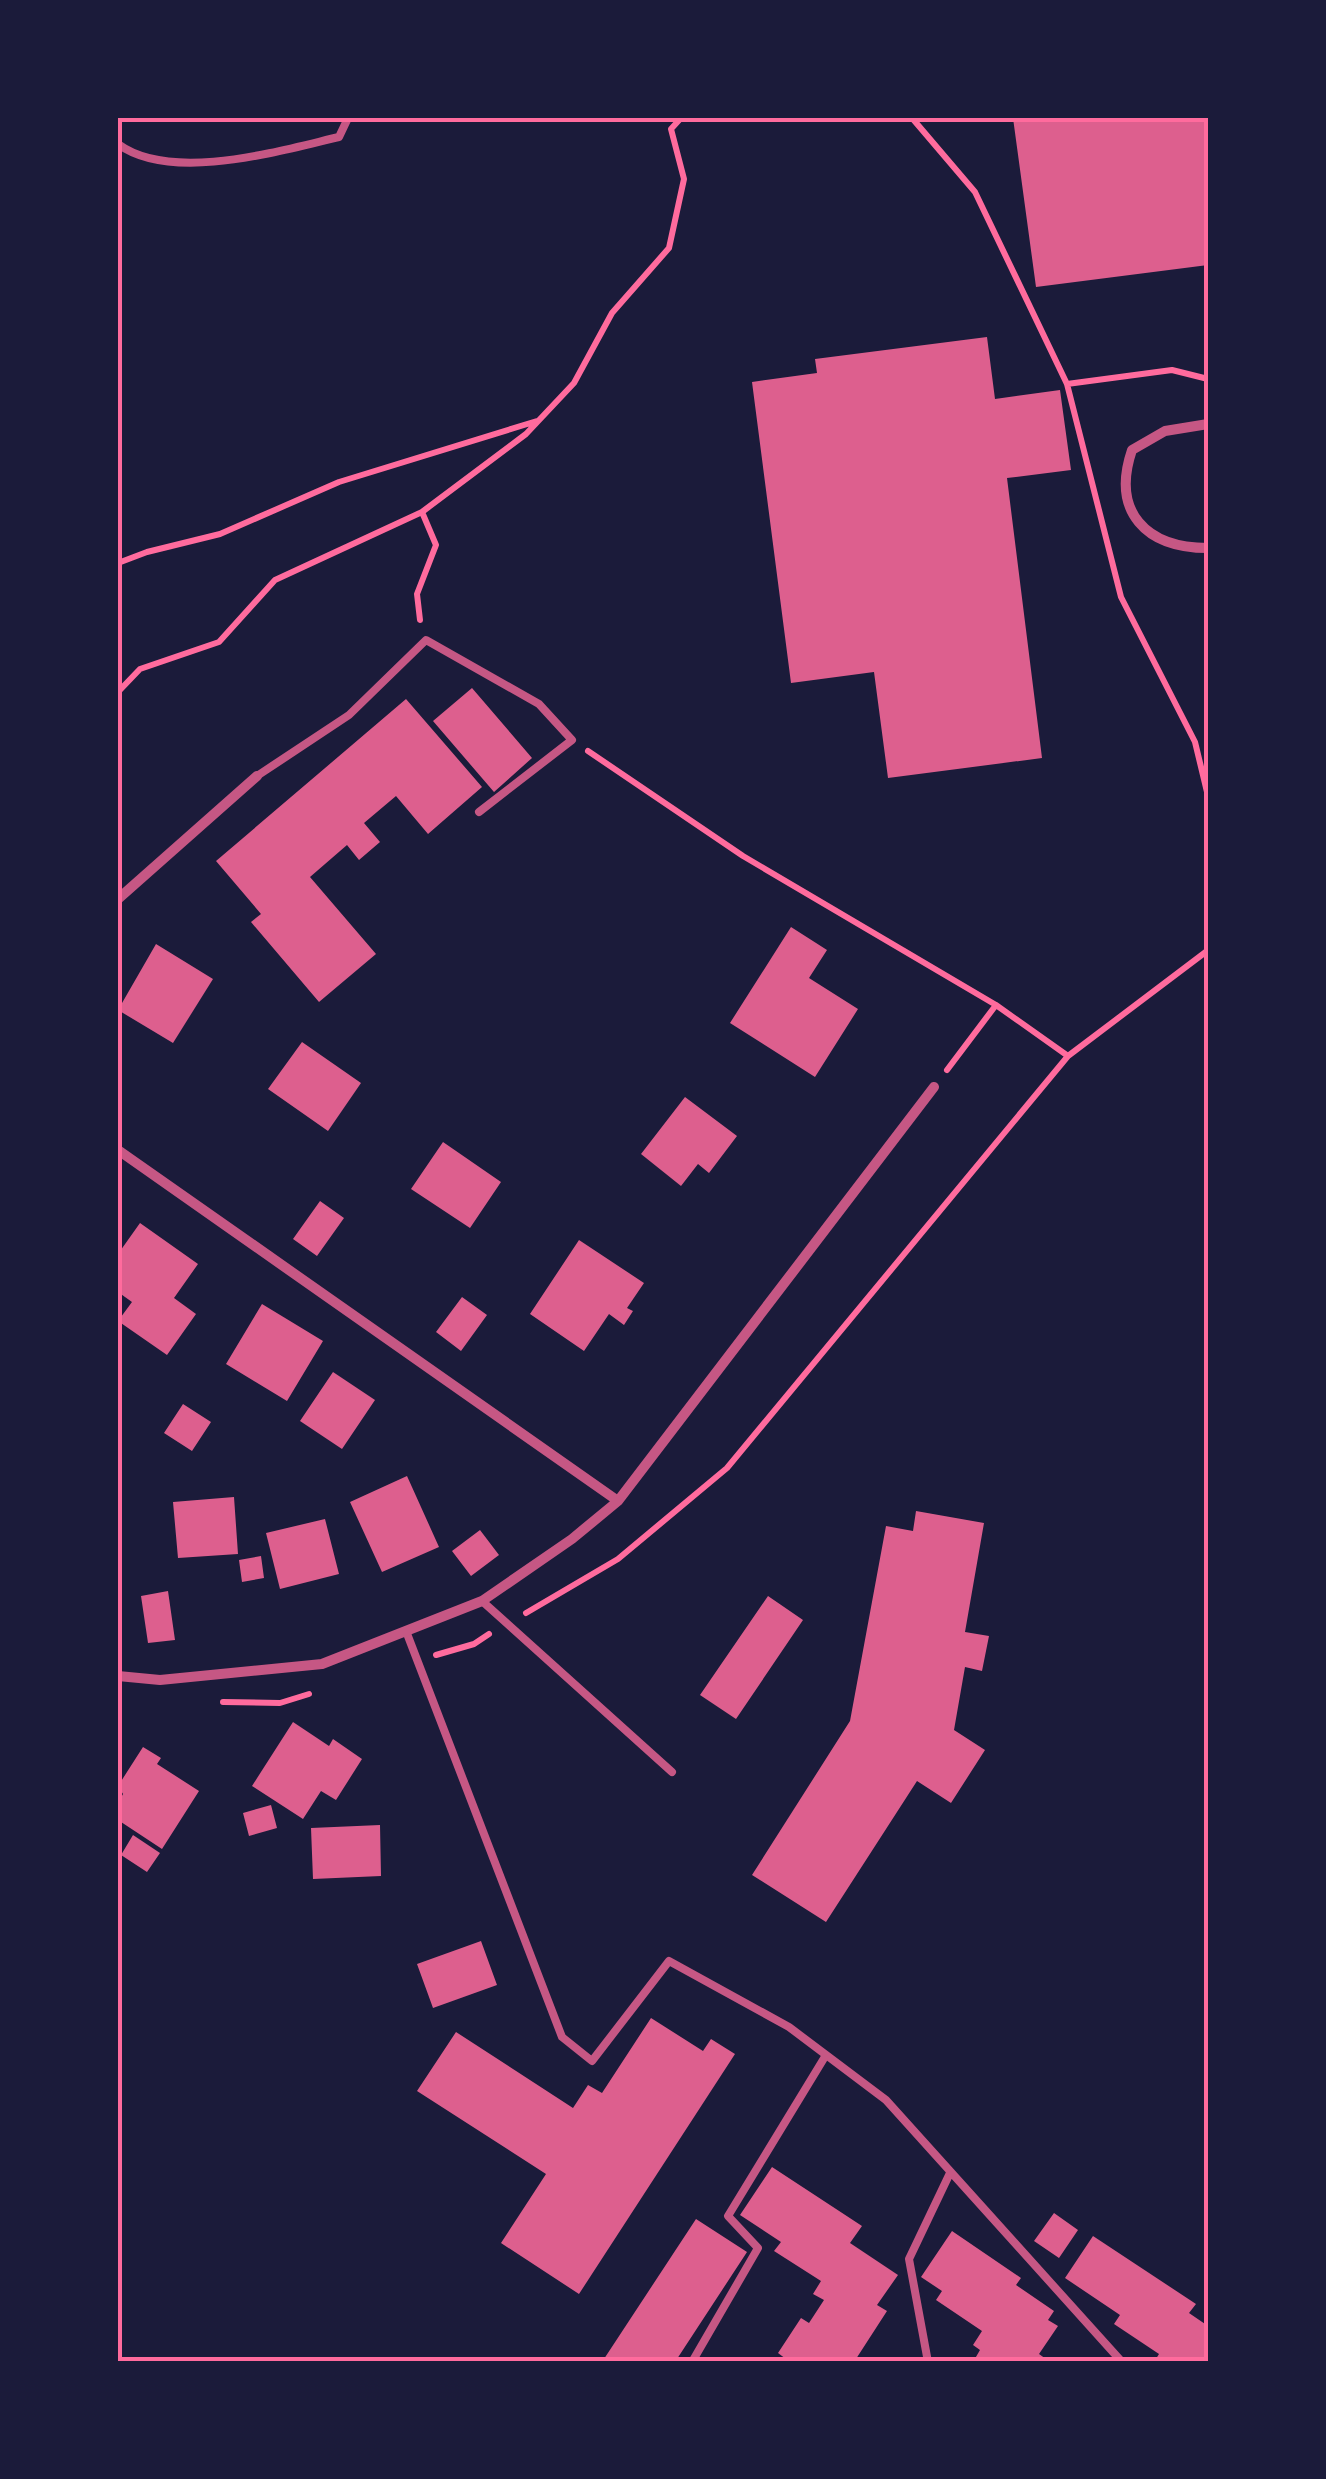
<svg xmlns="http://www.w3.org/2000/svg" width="1326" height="2479" viewBox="0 0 1326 2479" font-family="Manrope,sans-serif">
	<rect width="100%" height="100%" fill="#1b1b3a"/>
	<path fill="#dd5f8e" d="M 1013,118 L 1208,118 L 1208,265 L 1036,287 Z
		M 987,337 L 995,399 L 1060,390 L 1071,470 L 1007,478 L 1042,758 L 888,778 L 874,672 L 791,683 L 752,382 L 817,373 L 815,359 Z
		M 472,688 L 532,758 L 494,792 L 433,721 Z
		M 406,699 L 482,787 L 428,834 L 396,796 L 364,823 L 380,842 L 359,860 L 347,845 L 310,877 L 376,954 L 319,1002 L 251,922 L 261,914 L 216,861 Z
		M 791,927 L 827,950 L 809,978 L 858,1009 L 815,1077 L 730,1023 Z
		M 156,944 L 213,979 L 173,1043 L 118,1010 Z
		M 302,1042 L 361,1083 L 328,1131 L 268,1089 Z
		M 685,1097 L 737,1136 L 709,1173 L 698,1164 L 681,1186 L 641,1154 Z
		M 443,1142 L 501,1182 L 470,1228 L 411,1189 Z
		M 320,1201 L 344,1218 L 317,1256 L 293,1239 Z
		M 140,1223 L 198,1264 L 174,1298 L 196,1314 L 167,1355 L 118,1321 L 132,1302 L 118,1292 L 118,1254 Z
		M 579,1240 L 644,1283 L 627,1308 L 633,1311 L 624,1325 L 609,1314 L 584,1351 L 530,1314 Z
		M 462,1297 L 487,1315 L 461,1351 L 436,1332 Z
		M 262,1304 L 323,1341 L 287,1401 L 226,1364 Z
		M 333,1372 L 375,1400 L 342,1449 L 300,1421 Z
		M 183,1404 L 211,1422 L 192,1451 L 164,1433 Z
		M 407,1476 L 439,1547 L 382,1572 L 350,1502 Z
		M 234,1497 L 238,1554 L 178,1558 L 173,1502 Z
		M 916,1511 L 984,1523 L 965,1632 L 989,1636 L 982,1671 L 965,1667 L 954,1730 L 985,1750 L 951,1803 L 917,1781 L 826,1922 L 752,1875 L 850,1721 L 886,1526 L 913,1531 Z
		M 325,1519 L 339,1574 L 280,1589 L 266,1533 Z
		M 480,1530 L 499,1555 L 471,1576 L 452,1551 Z
		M 261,1556 L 264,1578 L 242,1582 L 239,1560 Z
		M 168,1591 L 175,1640 L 148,1643 L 141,1596 Z
		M 768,1596 L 803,1620 L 736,1719 L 700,1695 Z
		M 293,1722 L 329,1746 L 333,1739 L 362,1759 L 336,1800 L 321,1791 L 303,1819 L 252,1786 Z
		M 143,1747 L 161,1758 L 157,1764 L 199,1791 L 162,1849 L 118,1820 L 118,1803 L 123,1794 L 118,1786 Z
		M 271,1805 L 277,1828 L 249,1836 L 243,1813 Z
		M 380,1825 L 381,1876 L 313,1879 L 311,1828 Z
		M 133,1835 L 160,1853 L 147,1872 L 121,1855 Z
		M 481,1941 L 497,1985 L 433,2008 L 417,1964 Z
		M 651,2018 L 703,2051 L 711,2039 L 735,2054 L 579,2294 L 501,2243 L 546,2174 L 417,2091 L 456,2032 L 573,2108 L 588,2085 L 602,2093 Z
		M 772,2167 L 862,2226 L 850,2243 L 898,2275 L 877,2305 L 887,2311 L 854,2362 L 784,2362 L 786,2359 L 778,2353 L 801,2318 L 809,2323 L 824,2300 L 813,2294 L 821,2281 L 774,2251 L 781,2242 L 740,2215 Z
		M 1054,2213 L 1078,2230 L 1059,2258 L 1034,2241 Z
		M 696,2219 L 747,2252 L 675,2362 L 602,2362 Z
		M 952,2231 L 1021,2278 L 1016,2285 L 1054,2311 L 1048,2320 L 1058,2326 L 1039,2354 L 1046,2359 L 1044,2362 L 973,2362 L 980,2350 L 973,2345 L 982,2331 L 936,2300 L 942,2291 L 921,2277 Z
		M 1093,2236 L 1196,2304 L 1189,2313 L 1208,2326 L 1208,2362 L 1154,2362 L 1159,2354 L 1114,2324 L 1120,2315 L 1065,2278 Z"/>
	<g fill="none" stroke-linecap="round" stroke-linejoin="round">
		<path stroke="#ff6b9d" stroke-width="6" d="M 912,118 L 975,192 L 1067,384 L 1172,370 L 1208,379
			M 1067,384 L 1121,597 L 1195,742 L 1208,796
			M 118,563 L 147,552 L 220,534 L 339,482 L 537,421
			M 420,620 L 417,594 L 436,545 L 422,512 L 526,434 L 574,383 L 612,313 L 669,248 L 684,179 L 671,129 L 681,118
			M 118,692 L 140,669 L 219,642 L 275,580 L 422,512
			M 588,751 L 743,856 L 996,1005 L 1068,1056
			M 947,1070 L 996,1005
			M 526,1613 L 618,1559 L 727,1468 L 1068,1056 L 1207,951 L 1208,945
			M 436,1655 L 474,1644 L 489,1634
			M 223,1702 L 280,1703 L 309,1694"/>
		<path stroke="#c65784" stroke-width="8" d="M 118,144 C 171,183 279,151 339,137 L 348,118
			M 257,776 L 349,715 L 426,640 L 539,704 L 572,740 L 479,812
			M 482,1601 L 672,1772
			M 406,1631 L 562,2037 L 592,2061 L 669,1961 L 789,2027 L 886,2100 L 1122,2362
			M 692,2362 L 758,2248 L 728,2216 L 826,2055
			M 928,2362 L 909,2259 L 950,2173"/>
		<path stroke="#c65784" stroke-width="10" d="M 1208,424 L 1165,431 L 1132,450 C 1111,512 1146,548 1208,548
			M 118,899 L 257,776
			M 118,1150 L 618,1501
			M 118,1676 L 160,1680 L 322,1664 L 482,1601 L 572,1539 L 618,1501 L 934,1087"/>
	</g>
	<rect width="1326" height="2479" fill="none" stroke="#1b1b3a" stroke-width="240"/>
	<rect x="120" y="120" width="1086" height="2239" fill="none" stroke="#ff6b9d" stroke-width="4"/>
</svg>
